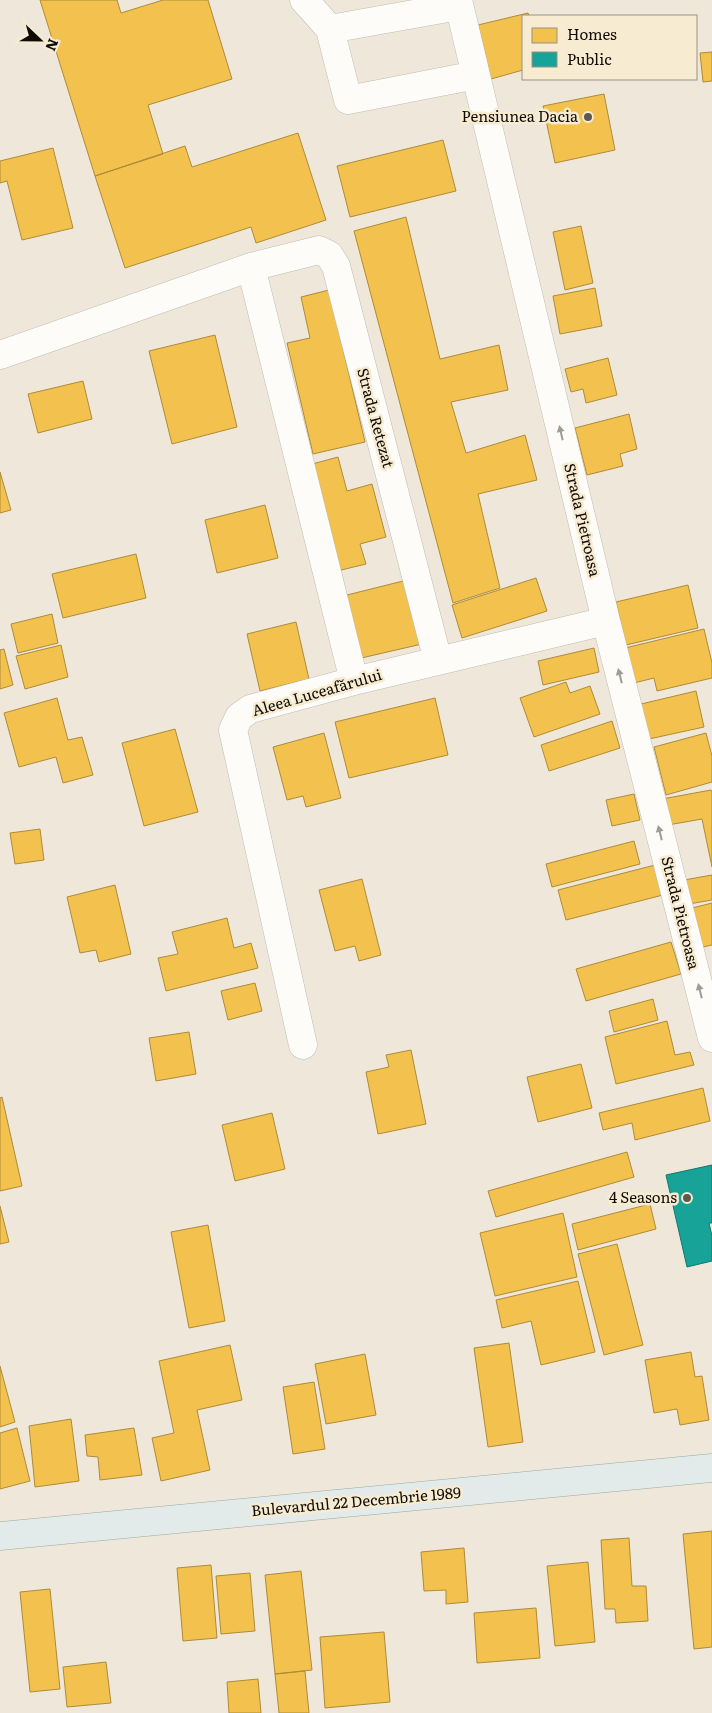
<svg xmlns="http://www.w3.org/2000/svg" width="712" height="1713" viewBox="0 0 712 1713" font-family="Literata,serif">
	<rect width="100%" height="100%" fill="#efe8da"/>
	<path fill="#f2c14e" stroke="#ae8b38" d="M 40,0 L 117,0 L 121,13 L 163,0 L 208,0 L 232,79 L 148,105 L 163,154 L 95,176 Z
		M 528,13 L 529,16 L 523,16 L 523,70 L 491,79 L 478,25 Z
		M 712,52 L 712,81 L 703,82 L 700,53 Z
		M 604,94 L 615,150 L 555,163 L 543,106 Z
		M 298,133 L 326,220 L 256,243 L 251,227 L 125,268 L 95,176 L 185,146 L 192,167 Z
		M 443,140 L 456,191 L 350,217 L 337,166 Z
		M 53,148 L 73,228 L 22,240 L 7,181 L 0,183 L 0,161 Z
		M 406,217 L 440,359 L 499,345 L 508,390 L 451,402 L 466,453 L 525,435 L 537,480 L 478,494 L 500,588 L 453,603 L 354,231 Z
		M 581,226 L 593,283 L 565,290 L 553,232 Z
		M 595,288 L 602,326 L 560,334 L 553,296 Z
		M 329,290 L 365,442 L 313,454 L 287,343 L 310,338 L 301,297 Z
		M 215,335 L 237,427 L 172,444 L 149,351 Z
		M 608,358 L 617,395 L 586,403 L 583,389 L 571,392 L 565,369 Z
		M 83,381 L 92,419 L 38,433 L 28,394 Z
		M 629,414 L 637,449 L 620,454 L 623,466 L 587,475 L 575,428 Z
		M 338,457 L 347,491 L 372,484 L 386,537 L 360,544 L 366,564 L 333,572 L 305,466 Z
		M 0,472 L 11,510 L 0,513 Z
		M 265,505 L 278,558 L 217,573 L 205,520 Z
		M 136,554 L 146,598 L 63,618 L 52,574 Z
		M 536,578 L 547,611 L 462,638 L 452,605 Z
		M 407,580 L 422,644 L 357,659 L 343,596 Z
		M 688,585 L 698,628 L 626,645 L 616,602 Z
		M 52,614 L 58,643 L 18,653 L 11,624 Z
		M 296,622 L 309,679 L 260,691 L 247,634 Z
		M 704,629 L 712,663 L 712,678 L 657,691 L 654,678 L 634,683 L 625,648 Z
		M 61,645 L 68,677 L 25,689 L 16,656 Z
		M 594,648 L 599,672 L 543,685 L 538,661 Z
		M 4,649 L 13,685 L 0,689 L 0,650 Z
		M 566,682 L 570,693 L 590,686 L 600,714 L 534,737 L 520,698 Z
		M 696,691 L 704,727 L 649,739 L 641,704 Z
		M 57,698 L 68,740 L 82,737 L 93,775 L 63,783 L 56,757 L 19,767 L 4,713 Z
		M 435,698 L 448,755 L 349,778 L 335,722 Z
		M 612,721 L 620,748 L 549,771 L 541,745 Z
		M 175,729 L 198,812 L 144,826 L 122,743 Z
		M 324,733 L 341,798 L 306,807 L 303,796 L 287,800 L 273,747 Z
		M 706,733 L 712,756 L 712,782 L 666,795 L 654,747 Z
		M 711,790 L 712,792 L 712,867 L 702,819 L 668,825 L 662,799 Z
		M 634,794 L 640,820 L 612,826 L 606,800 Z
		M 40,829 L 44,860 L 15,864 L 10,833 Z
		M 634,841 L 640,864 L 552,887 L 546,864 Z
		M 655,865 L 663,895 L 566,920 L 558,890 Z
		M 712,875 L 712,900 L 689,904 L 684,880 Z
		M 362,879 L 381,955 L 359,961 L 355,946 L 335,951 L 319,890 Z
		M 115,885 L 131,954 L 99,962 L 96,950 L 80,953 L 67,897 Z
		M 712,903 L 712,945 L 703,947 L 692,908 Z
		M 227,918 L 234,948 L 251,943 L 258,968 L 166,991 L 158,958 L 178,954 L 172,932 Z
		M 671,942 L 681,974 L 586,1001 L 576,969 Z
		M 255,983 L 262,1011 L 228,1020 L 221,991 Z
		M 653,999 L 658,1020 L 614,1032 L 609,1011 Z
		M 667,1021 L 675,1055 L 690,1052 L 694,1065 L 616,1084 L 605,1037 Z
		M 189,1032 L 196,1074 L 156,1081 L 149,1038 Z
		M 411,1050 L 426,1124 L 378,1134 L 366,1072 L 389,1067 L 386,1055 Z
		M 581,1064 L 592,1108 L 538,1122 L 527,1077 Z
		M 703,1088 L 710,1121 L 635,1140 L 632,1123 L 603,1130 L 599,1113 Z
		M 2,1097 L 22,1186 L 0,1191 L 0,1098 Z
		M 272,1113 L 285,1169 L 235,1181 L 222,1125 Z
		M 627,1152 L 634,1177 L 496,1217 L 488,1191 Z
		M 650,1204 L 656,1229 L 578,1250 L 572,1224 Z
		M 0,1206 L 9,1242 L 0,1244 Z
		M 563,1213 L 577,1277 L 495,1296 L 480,1233 Z
		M 208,1225 L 225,1321 L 189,1328 L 171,1232 Z
		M 617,1244 L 643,1345 L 604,1355 L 578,1254 Z
		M 578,1281 L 595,1352 L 541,1365 L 531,1321 L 502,1328 L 496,1300 Z
		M 509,1343 L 523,1442 L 488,1447 L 474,1348 Z
		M 230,1345 L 242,1400 L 197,1410 L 210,1470 L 161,1481 L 152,1438 L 174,1433 L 159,1361 Z
		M 691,1352 L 695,1377 L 702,1376 L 709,1420 L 680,1425 L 677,1409 L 654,1413 L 645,1360 Z
		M 365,1354 L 376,1415 L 326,1424 L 315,1364 Z
		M 0,1366 L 15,1422 L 0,1427 Z
		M 314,1382 L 325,1449 L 293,1454 L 283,1387 Z
		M 71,1419 L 79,1481 L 35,1487 L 29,1426 Z
		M 17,1428 L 30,1481 L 0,1489 L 0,1433 Z
		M 134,1428 L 142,1475 L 100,1480 L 98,1457 L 87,1456 L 85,1435 Z
		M 712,1531 L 712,1647 L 694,1649 L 683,1534 Z
		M 629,1538 L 632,1586 L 646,1586 L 648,1621 L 616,1623 L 615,1609 L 605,1609 L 601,1540 Z
		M 464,1548 L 468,1602 L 446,1604 L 446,1590 L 424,1591 L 421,1552 Z
		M 588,1562 L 595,1642 L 555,1646 L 547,1566 Z
		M 211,1565 L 217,1638 L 183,1641 L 177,1568 Z
		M 301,1571 L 312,1670 L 275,1674 L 265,1575 Z
		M 250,1573 L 255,1631 L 221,1634 L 216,1576 Z
		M 50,1589 L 60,1689 L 30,1692 L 20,1592 Z
		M 536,1608 L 540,1658 L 477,1663 L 474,1613 Z
		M 384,1632 L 390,1702 L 325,1708 L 320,1637 Z
		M 106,1662 L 111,1703 L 67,1707 L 63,1667 Z
		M 305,1671 L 309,1713 L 279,1713 L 275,1674 Z
		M 258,1679 L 261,1713 L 229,1713 L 227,1682 Z"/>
	<path fill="#17a398" stroke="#15766c" d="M 712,1165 L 712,1223 L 709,1223 L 712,1236 L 712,1261 L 687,1267 L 666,1175 Z"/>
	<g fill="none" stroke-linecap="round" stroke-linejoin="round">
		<g stroke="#c1bbb1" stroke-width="29">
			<path id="minor" d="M 304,0 L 330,29
				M 458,0 L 606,621 L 712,1038
				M 459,6 L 330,29 L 348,100 L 476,75
				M 251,267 L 354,681
				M 0,355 L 251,267 L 319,250 L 329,255 L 336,266 L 438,661
				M 303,1045 L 233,730 L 239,717 L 250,709 L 354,681 L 606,621"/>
		</g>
		<g stroke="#9ca9a2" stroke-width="29">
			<path id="major" d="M 0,1536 L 712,1468"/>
		</g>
		<use href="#minor" stroke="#fdfcf9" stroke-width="28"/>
		<use href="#major" stroke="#e2ebe9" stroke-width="28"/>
	</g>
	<defs><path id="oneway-solid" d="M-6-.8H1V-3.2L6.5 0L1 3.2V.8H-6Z" transform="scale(1.25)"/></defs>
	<g fill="#9e9c97">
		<use href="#oneway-solid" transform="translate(561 433) rotate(-103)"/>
		<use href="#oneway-solid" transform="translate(620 676) rotate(-104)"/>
		<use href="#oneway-solid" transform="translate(660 833) rotate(-104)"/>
		<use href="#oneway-solid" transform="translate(700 991) rotate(-104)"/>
	</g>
	<g fill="#5e5950" stroke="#f7ebd2" stroke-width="2">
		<circle cx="588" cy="117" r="5"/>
		<circle cx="687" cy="1198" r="5"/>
	</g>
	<g text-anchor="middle" stroke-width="5" stroke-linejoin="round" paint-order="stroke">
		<g font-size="15" fill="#100c05" stroke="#f7ebd2" text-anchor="end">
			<text x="578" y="122">Pensiunea Dacia</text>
			<text x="677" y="1203">4 Seasons</text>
		</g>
		<g font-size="15" fill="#100c05" stroke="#f7ebd2">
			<text transform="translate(375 418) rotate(75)" y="5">Strada Retezat</text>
			<text transform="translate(582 520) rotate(77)" y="5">Strada Pietroasa</text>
			<text transform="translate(317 693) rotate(-16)" y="5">Aleea Luceafărului</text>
			<text transform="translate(680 913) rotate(76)" y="5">Strada Pietroasa</text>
			<text transform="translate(356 1502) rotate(-5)" y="5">Bulevardul 22 Decembrie 1989</text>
		</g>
	</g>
	<rect x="522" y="15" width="175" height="65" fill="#f7ebd2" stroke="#9b9280"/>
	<rect x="532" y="28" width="25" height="15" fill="#f2c14e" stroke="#9b9280"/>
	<text x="567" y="40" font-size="15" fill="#100c05">Homes</text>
	<rect x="532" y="52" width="25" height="15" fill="#17a398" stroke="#9b9280"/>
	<text x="567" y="65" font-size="15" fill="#100c05">Public</text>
	<g transform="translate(40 40) rotate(112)" stroke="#f7ebd2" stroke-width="4" paint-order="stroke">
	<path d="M0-4L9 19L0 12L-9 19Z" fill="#100c05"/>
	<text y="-8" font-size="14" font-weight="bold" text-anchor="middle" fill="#100c05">N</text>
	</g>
</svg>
